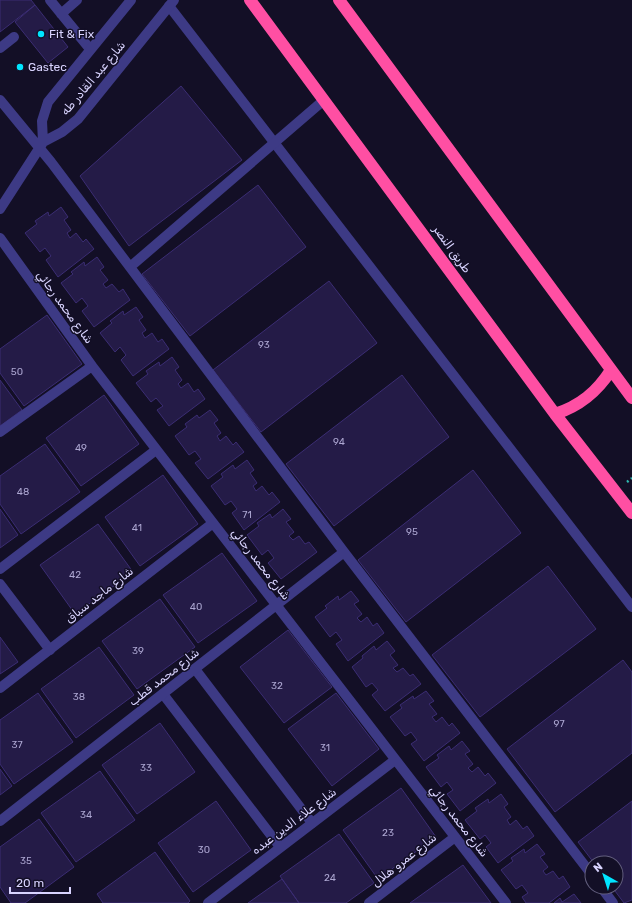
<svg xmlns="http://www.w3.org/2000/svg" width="632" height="903" viewBox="0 0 632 903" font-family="Rubik,Cairo,sans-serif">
	<rect width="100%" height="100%" fill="#130f26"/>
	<path fill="#241b47" stroke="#3b2d73" d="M 0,0 L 31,0 L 35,5 L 0,32 Z
		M 35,5 L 68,47 L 48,63 L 15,22 Z
		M 181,86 L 242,160 L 129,246 L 80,176 Z
		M 258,185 L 306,247 L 190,336 L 142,274 Z
		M 61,207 L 68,217 L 64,220 L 71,230 L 67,233 L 70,238 L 76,233 L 83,242 L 86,239 L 94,249 L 58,277 L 46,260 L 51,256 L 45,248 L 40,252 L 25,233 L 37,224 L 35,221 L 48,212 L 49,216 Z
		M 97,257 L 104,267 L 100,270 L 108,280 L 103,284 L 106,288 L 112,284 L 119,292 L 123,289 L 130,300 L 94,327 L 82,311 L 88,306 L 82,298 L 76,303 L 61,283 L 73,274 L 71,272 L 84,262 L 85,266 Z
		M 329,281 L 377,343 L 261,432 L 213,370 Z
		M 136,307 L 143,317 L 139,320 L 146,330 L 142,333 L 145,338 L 152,333 L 158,342 L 162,339 L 169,349 L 133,376 L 121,360 L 126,355 L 120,347 L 115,352 L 100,333 L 112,323 L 110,321 L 123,311 L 124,315 Z
		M 47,315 L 82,364 L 24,406 L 0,373 L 0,349 Z
		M 172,357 L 179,367 L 175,370 L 182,380 L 178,384 L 181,388 L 188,383 L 194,392 L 198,389 L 205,399 L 169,426 L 157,410 L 163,406 L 156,398 L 151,402 L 136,383 L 148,374 L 146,371 L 159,362 L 160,366 Z
		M 402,375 L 449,437 L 334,526 L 286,464 Z
		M 0,380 L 22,410 L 0,426 Z
		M 104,395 L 139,444 L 81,486 L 46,438 Z
		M 210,410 L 218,420 L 214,423 L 221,433 L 217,436 L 220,441 L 226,436 L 233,445 L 236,442 L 244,452 L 208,479 L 195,463 L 201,459 L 195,451 L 189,455 L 175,436 L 187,427 L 185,424 L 197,415 L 199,418 Z
		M 45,444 L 80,492 L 21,534 L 0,504 L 0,476 Z
		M 247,460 L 254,470 L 250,473 L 257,483 L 253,486 L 256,491 L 262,486 L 269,495 L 272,492 L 280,502 L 244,530 L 232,513 L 237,509 L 231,501 L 225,505 L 211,486 L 223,477 L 221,474 L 233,465 L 235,469 Z
		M 473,470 L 521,533 L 406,622 L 358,560 Z
		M 163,475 L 198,524 L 140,566 L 105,517 Z
		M 0,509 L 18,535 L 0,548 Z
		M 283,509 L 291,519 L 286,522 L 294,532 L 289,536 L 293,540 L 299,536 L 305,544 L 309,542 L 317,552 L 281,579 L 268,563 L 274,558 L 268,550 L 262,555 L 247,535 L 259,526 L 257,523 L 270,514 L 272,518 Z
		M 98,524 L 133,572 L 75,614 L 40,565 Z
		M 222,553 L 257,601 L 198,643 L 163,595 Z
		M 548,566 L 596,629 L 480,717 L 432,655 Z
		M 351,591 L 359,601 L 354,604 L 362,614 L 357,618 L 361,622 L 367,617 L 373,626 L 377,623 L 384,633 L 348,661 L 336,644 L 342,640 L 336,632 L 330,637 L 315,617 L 327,608 L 325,606 L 338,596 L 339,600 Z
		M 160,599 L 195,647 L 137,689 L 102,641 Z
		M 288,630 L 332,687 L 284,723 L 240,667 Z
		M 0,637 L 18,662 L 0,674 Z
		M 387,641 L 395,651 L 390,655 L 398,665 L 393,668 L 397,672 L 403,668 L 410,676 L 413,674 L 421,684 L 385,711 L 372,695 L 378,690 L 372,683 L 366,687 L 352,667 L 363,658 L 362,656 L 374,646 L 376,650 Z
		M 99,647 L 134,695 L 76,738 L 41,689 Z
		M 623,660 L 632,672 L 632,753 L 555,812 L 507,749 Z
		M 426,691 L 434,701 L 429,704 L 437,714 L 432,717 L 436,722 L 442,717 L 449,726 L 452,723 L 460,733 L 424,761 L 411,744 L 417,740 L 411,732 L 405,736 L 390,717 L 402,708 L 400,705 L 413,696 L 414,699 Z
		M 38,693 L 73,742 L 14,784 L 0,764 L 0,720 Z
		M 336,693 L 379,749 L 332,786 L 288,729 Z
		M 160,723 L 195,772 L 137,814 L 102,765 Z
		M 462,741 L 470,751 L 465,754 L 473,764 L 468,768 L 472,772 L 478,767 L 485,776 L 488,773 L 496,783 L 460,811 L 447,794 L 453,790 L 447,782 L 441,787 L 426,767 L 439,758 L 437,755 L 449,746 L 451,750 Z
		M 0,769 L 12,786 L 0,795 Z
		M 100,771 L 135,820 L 76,862 L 41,813 Z
		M 401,788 L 436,837 L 378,879 L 343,830 Z
		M 501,794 L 508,804 L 504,807 L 511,817 L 507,820 L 510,825 L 516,820 L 523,829 L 527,826 L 534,836 L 498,863 L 486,847 L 491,843 L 485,835 L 480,839 L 465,820 L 477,811 L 475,808 L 488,799 L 489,803 Z
		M 216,801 L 251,850 L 193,892 L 158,843 Z
		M 632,801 L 632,900 L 624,903 L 612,887 L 616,887 L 616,863 L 594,863 L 578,842 Z
		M 39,819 L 74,867 L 25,903 L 11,903 L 0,887 L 0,847 Z
		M 339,834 L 374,883 L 346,903 L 299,903 L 280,876 Z
		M 537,844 L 545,854 L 540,857 L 548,867 L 543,871 L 546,875 L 553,871 L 559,879 L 563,876 L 570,887 L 549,903 L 526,903 L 522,897 L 528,893 L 522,885 L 516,889 L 501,870 L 513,861 L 511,858 L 524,849 L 525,853 Z
		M 155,852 L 190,901 L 188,903 L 103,903 L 97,894 Z
		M 463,865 L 491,903 L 410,903 Z
		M 282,879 L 299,903 L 248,903 Z
		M 574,894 L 581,903 L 554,903 L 560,898 L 562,902 Z"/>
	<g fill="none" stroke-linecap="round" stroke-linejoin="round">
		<path stroke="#2fb8b0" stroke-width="2.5" stroke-dasharray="2 3" stroke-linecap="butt" d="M 627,482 L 632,478"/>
		<path stroke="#3d3a85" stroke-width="10" d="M 50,0 L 90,49
			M 169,6 L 632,607
			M 61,14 L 77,0
			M 0,48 L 14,37
			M 0,584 L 50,650
			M 195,669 L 312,823
			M 163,694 L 280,847"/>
		<path stroke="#3d3a85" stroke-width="10" d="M 0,100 L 51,162 L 344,552 L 592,875
			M 43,142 L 62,132 L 78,119 L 174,0
			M 43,142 L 42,121 L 48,102 L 131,0
			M 0,209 L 42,144
			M 0,238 L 92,366 L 506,903
			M 130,267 L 324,100
			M 0,432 L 92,366
			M 0,569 L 156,450
			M 0,688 L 213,523
			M 0,821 L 344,552
			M 601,887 L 613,903
			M 208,903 L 395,760
			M 369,903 L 455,837"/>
		<path stroke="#ff4fa3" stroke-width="12" d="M 250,0 L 555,414 L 632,513
			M 339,0 L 632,398
			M 555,414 C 580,406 597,392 611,370"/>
	</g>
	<g fill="#00e5ff" stroke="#130f26" stroke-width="1.5">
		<circle cx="41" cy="34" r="4"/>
		<circle cx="20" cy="67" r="4"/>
	</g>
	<g text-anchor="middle" stroke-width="3" stroke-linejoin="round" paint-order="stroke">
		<g font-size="10" fill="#aca6d1">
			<text x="264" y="348">93</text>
			<text x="17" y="375">50</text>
			<text x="339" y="445">94</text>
			<text x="81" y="451">49</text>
			<text x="23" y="495">48</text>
			<text x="247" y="518">71</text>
			<text x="137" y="531">41</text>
			<text x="412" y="535">95</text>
			<text x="75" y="578">42</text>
			<text x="196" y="610">40</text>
			<text x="138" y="654">39</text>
			<text x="277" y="689">32</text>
			<text x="79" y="700">38</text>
			<text x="559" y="727">97</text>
			<text x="17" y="748">37</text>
			<text x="325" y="751">31</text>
			<text x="146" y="771">33</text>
			<text x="86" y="818">34</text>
			<text x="388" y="836">23</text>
			<text x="204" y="853">30</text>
			<text x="26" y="864">35</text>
			<text x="330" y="881">24</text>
		</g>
		<g font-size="12" fill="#d9d4ff" stroke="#130f26" text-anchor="start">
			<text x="49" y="38">Fit &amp; Fix</text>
			<text x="28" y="71">Gastec</text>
		</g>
		<g font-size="12" fill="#d9d4ff" stroke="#130f26">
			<text transform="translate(93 78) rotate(-50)" y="4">شارع عبد القادر طه</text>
			<text transform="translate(452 249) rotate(54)" y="4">طريق النصر</text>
			<text transform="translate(65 307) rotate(54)" y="4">شارع محمد رجائي</text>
			<text transform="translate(261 564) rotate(52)" y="4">شارع محمد رجائي</text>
			<text transform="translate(99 595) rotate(-38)" y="4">شارع ماجد سباق</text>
			<text transform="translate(164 677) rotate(-38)" y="4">شارع محمد قطب</text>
			<text transform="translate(294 821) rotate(-37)" y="4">شارع علاء الدين عبده</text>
			<text transform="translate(459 821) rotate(52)" y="4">شارع محمد رجائي</text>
			<text transform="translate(404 860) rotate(-38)" y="4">شارع عمرو هلال</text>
		</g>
	</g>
	<g transform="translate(604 875) rotate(321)"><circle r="19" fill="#130f26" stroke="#625e7d"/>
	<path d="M0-3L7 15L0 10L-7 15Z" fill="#00e5ff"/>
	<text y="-6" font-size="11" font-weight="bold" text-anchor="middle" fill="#d9d4ff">N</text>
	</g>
	<path d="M10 887v6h60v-6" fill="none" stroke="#d9d4ff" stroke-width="2"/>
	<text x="16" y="887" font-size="12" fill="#d9d4ff" stroke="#130f26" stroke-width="3" paint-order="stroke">20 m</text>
</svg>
